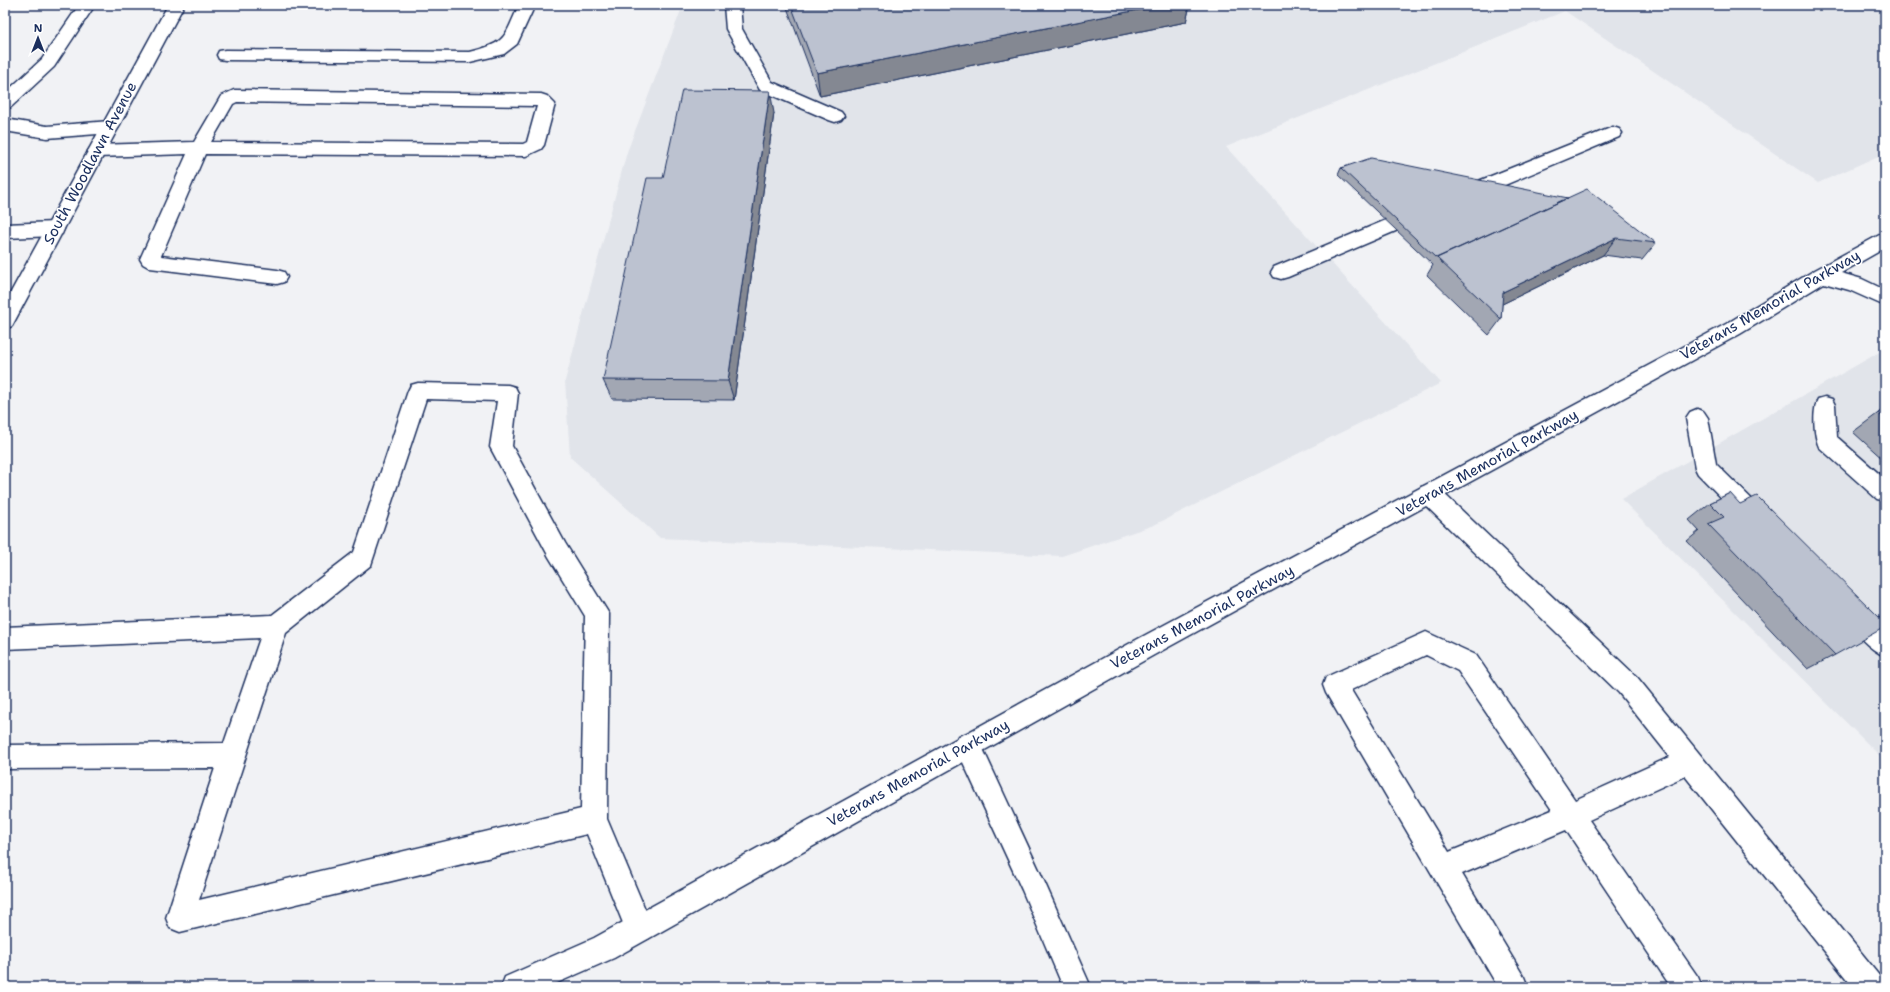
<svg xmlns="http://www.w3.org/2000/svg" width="1890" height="992" viewBox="0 0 1890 992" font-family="'Shantell Sans',sans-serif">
	<rect width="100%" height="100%" fill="#f1f2f5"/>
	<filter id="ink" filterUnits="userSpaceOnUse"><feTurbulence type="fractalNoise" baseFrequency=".025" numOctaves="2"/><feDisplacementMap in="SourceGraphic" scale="8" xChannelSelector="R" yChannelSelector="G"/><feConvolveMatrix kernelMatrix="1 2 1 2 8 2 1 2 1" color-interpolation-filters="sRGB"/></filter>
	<g filter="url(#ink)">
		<path fill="#e1e4ea" d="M 683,5 L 1885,5 L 1885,153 L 1818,183 L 1565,11 L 1226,147 L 1441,383 L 1154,525 L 1062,556 L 660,538 L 570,457 L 565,381 L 627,152 Z
			M 1885,349 L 1885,761 L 1621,499 Z"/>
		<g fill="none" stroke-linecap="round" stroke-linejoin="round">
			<g stroke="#1b2f5e" stroke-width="3">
				<path id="lane" d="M 79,5 L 95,5 L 54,67 L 11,107 L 5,109 L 5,93 L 42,59 Z
					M 519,5 L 535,5 L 517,44 L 504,54 L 470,62 L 225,60 L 219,59 L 217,55 L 219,51 L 225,50 L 470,52 C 507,43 504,38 519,5 Z
					M 724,5 L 740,5 L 742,29 L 772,82 L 841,112 L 844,116 L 841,120 L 835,122 L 829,120 L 760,90 L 726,29 Z
					M 234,90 L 541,94 L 547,96 L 555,104 L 544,145 L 541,149 L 526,156 L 205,154 L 161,256 L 277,270 L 284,272 L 287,277 L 284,282 L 277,284 L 150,268 L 143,264 L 140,259 L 187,154 L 97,157 L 91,155 L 88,151 L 91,147 L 97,145 L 194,142 L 221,96 ZM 237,102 L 537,106 L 527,142 L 523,144 L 211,142 L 233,104 Z
					M 5,119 L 47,126 L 110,121 L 116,123 L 119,127 L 116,131 L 110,133 L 47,138 L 5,131 Z
					M 1613,127 L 1619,129 L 1622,133 L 1619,137 L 1488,192 L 1482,193 L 1476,192 L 1473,187 L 1476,182 Z
					M 1391,218 L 1398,220 L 1400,225 L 1398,230 L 1288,277 L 1281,279 L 1274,277 L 1271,272 L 1274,267 Z
					M 55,222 L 62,224 L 64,229 L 62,234 L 55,236 L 5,238 L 5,224 Z
					M 418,383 L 508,385 L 515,387 L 518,393 L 512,446 L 565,543 L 609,614 L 607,819 L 653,928 L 649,938 L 639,942 L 629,938 L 587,834 L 180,932 L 170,928 L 166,918 L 215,768 L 5,769 L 5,745 L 224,743 L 260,638 L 5,649 L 5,627 L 272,615 L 354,552 L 408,391 L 411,385 ZM 426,399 L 497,401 L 490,447 L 549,557 L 585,616 L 581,809 L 199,900 L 286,633 L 371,565 Z
					M 1825,397 L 1832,399 L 1835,405 L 1837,437 L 1885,479 L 1885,501 L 1877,499 L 1819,447 C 1814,436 1812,411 1818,399 Z
					M 1697,409 L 1704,412 L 1708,418 L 1716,464 L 1771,518 L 1774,525 L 1771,532 L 1763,535 L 1755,532 L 1698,474 L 1695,468 L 1686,418 L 1690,412 Z
					M 1429,485 L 1437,487 L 1637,677 L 1881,977 L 1885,987 L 1853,987 L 1685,776 L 1589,820 L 1698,977 L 1702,987 L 1671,987 L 1566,830 L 1462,874 L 1524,977 L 1528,987 L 1498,987 L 1326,693 L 1323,685 L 1326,677 L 1426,632 L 1476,655 L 1575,800 L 1670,757 L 1619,693 L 1421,501 L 1418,494 L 1421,487 ZM 1426,655 L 1458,671 L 1552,810 L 1449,852 L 1351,690 Z
					M 1853,602 L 1861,605 L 1885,629 L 1885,656 C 1871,651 1848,627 1841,613 L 1845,605 Z
					M 968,733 L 977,736 L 1040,872 L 1091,987 L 1063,987 L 1022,890 L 955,745 L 959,736 Z"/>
			</g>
			<g stroke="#1b2f5e" stroke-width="3">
				<path id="secondary" d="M 168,5 L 184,5 L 12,326 L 5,329 L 5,303 Z
					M 1885,232 L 1885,248 L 1841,273 L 1862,279 L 1885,290 L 1885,306 L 1849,290 L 1824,283 L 1740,334 L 1154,655 L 614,958 L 548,987 L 501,987 L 505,977 L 594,938 L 1138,639 L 1726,324 L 1815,270 Z"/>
			</g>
			<use href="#lane" fill="#fff" fill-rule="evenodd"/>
			<use href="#secondary" fill="#fff" fill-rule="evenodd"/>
		</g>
		<path fill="#a2a7b3" stroke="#1b2f5e" d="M 786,5 L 1190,5 L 1186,22 L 820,96 Z
			M 774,113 L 734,400 L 612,399 L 603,380 Z
			M 1341,168 L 1656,243 L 1642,260 L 1603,255 L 1502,304 L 1501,319 L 1489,335 L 1427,275 L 1433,265 L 1338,175 Z
			M 1885,408 L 1885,461 L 1853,432 Z
			M 1730,493 L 1835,655 L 1808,669 L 1687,541 L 1699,531 L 1689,520 L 1710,503 Z"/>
		<path fill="#848892" stroke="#1b2f5e" d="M 1163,5 L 1190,5 L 1186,22 L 820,96 L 817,73 Z
			M 770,91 L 774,113 L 734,400 L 728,381 Z
			M 1616,238 L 1603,255 L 1492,309 L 1503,292 Z"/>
		<path fill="#bcc2d0" stroke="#1b2f5e" d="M 791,5 L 1163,5 L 817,73 Z
			M 682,90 L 770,91 L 728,381 L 603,380 L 647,178 L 663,178 Z
			M 1371,158 L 1568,198 L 1436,258 L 1341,168 Z
			M 1587,189 L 1656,243 L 1616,238 L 1503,292 L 1501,319 L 1437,258 Z
			M 1885,409 L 1885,420 L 1878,413 Z
			M 1730,493 L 1740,504 L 1757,496 L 1885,623 L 1885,627 L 1835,655 L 1708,524 L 1724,517 L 1710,503 Z"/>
	</g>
	<g text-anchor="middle" stroke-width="3" stroke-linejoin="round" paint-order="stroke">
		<g font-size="15" fill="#1b2f5e" stroke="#fff">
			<text transform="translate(90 163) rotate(-62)" y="5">South Woodlawn Avenue</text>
			<text transform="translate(1770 305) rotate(-30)" y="5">Veterans Memorial Parkway</text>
			<text transform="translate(1487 463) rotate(-29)" y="5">Veterans Memorial Parkway</text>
			<text transform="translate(1202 617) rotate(-28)" y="5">Veterans Memorial Parkway</text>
			<text transform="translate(918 773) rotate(-29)" y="5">Veterans Memorial Parkway</text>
		</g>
	</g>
	<rect width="1890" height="992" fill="none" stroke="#fff" stroke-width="20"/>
	<rect x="10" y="10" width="1870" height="972" fill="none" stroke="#1b2f5e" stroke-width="1.5" filter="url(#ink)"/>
	<g transform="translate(38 38)" stroke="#ffffff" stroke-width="3" paint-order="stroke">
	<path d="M0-3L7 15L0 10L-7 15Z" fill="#1b2f5e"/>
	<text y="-6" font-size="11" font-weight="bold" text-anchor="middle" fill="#1b2f5e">N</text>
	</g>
</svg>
